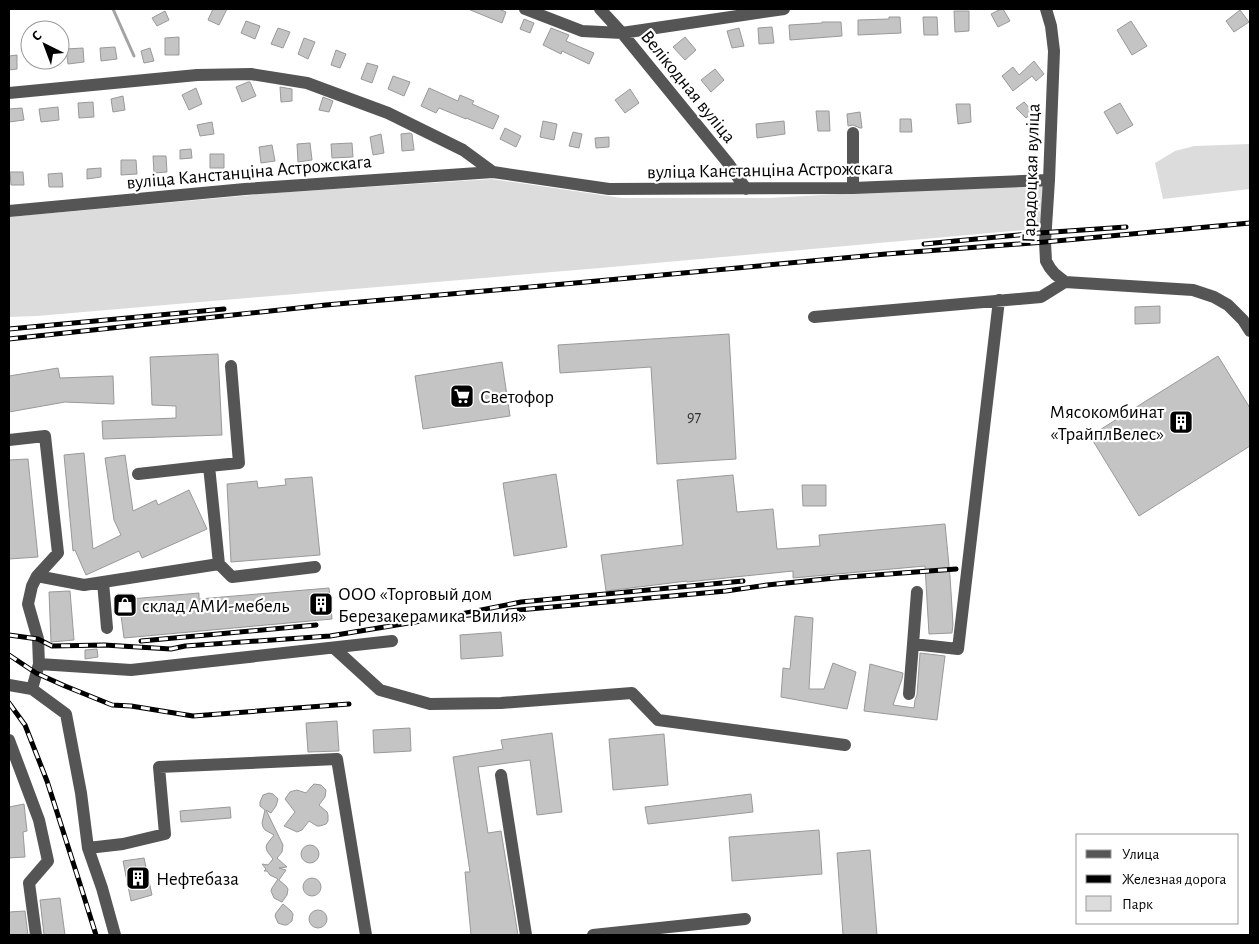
<svg xmlns="http://www.w3.org/2000/svg" width="1259" height="944" viewBox="0 0 1259 944" font-family="'Alegreya Sans',sans-serif">
	<rect width="100%" height="100%" fill="#fff"/>
	<path fill="#dcdcdc" d="M 1250,144 L 1250,189 L 1163,199 L 1155,163 L 1175,151 L 1194,146 Z
		M 492,179 L 622,198 L 769,198 L 963,187 L 1048,186 L 1046,228 L 600,268 L 37,316 L 9,317 L 9,217 L 275,193 Z"/>
	<g fill="none" stroke-linecap="round" stroke-linejoin="round">
		<path stroke="#a3a3a3" stroke-width="3" d="M 113,9 L 134,56"/>
	</g>
	<path fill="#c4c4c4" stroke="#999" d="M 213,9 L 227,9 L 219,25 L 208,20 Z
		M 468,9 L 499,9 L 506,12 L 502,23 Z
		M 1001,9 L 1003,9 L 1010,21 L 998,27 L 991,14 Z
		M 1240,10 L 1249,22 L 1234,32 L 1226,21 Z
		M 165,11 L 169,20 L 157,26 L 152,18 Z
		M 954,11 L 969,11 L 969,31 L 955,32 Z
		M 889,17 L 900,17 L 901,33 L 858,35 L 858,20 L 889,19 Z
		M 923,17 L 937,17 L 938,35 L 924,35 Z
		M 524,19 L 534,23 L 530,33 L 520,29 Z
		M 246,21 L 260,26 L 255,39 L 241,33 Z
		M 1131,21 L 1147,46 L 1132,55 L 1117,30 Z
		M 822,22 L 841,22 L 842,36 L 790,40 L 789,25 L 822,23 Z
		M 772,27 L 774,43 L 759,44 L 758,28 Z
		M 278,28 L 290,32 L 283,48 L 271,44 Z
		M 551,28 L 569,35 L 566,41 L 594,53 L 589,64 L 562,51 L 561,54 L 543,45 Z
		M 739,28 L 744,46 L 732,48 L 727,31 Z
		M 179,37 L 179,55 L 165,55 L 165,38 Z
		M 685,37 L 696,50 L 685,60 L 673,47 Z
		M 304,38 L 315,42 L 308,59 L 298,54 Z
		M 115,47 L 117,59 L 101,61 L 100,48 Z
		M 83,48 L 84,62 L 68,64 L 66,49 Z
		M 150,48 L 154,61 L 144,63 L 141,51 Z
		M 336,50 L 346,54 L 340,68 L 331,65 Z
		M 17,55 L 17,69 L 9,70 L 9,56 Z
		M 1034,61 L 1044,74 L 1036,81 L 1032,76 L 1013,91 L 1002,76 L 1013,67 L 1019,75 Z
		M 367,63 L 378,66 L 372,83 L 361,79 Z
		M 715,69 L 724,80 L 711,92 L 701,80 Z
		M 393,76 L 410,82 L 404,96 L 388,89 Z
		M 248,82 L 250,82 L 256,96 L 242,102 L 236,87 Z
		M 280,87 L 292,89 L 292,101 L 281,102 Z
		M 196,88 L 202,104 L 189,110 L 182,95 Z
		M 429,88 L 458,101 L 460,95 L 474,101 L 472,104 L 499,116 L 493,129 L 466,118 L 466,119 L 439,108 L 436,113 L 421,106 Z
		M 630,89 L 639,103 L 625,113 L 615,100 Z
		M 123,96 L 125,110 L 113,112 L 111,99 Z
		M 323,97 L 333,101 L 329,112 L 319,110 Z
		M 93,102 L 94,117 L 79,118 L 78,103 Z
		M 1024,102 L 1033,112 L 1026,118 L 1016,108 Z
		M 1120,103 L 1133,125 L 1117,134 L 1104,112 Z
		M 956,104 L 970,104 L 971,122 L 958,124 Z
		M 58,107 L 59,120 L 41,122 L 39,109 Z
		M 22,108 L 24,120 L 9,122 L 9,109 Z
		M 816,111 L 829,111 L 830,131 L 818,131 Z
		M 860,112 L 862,128 L 860,128 L 853,125 L 848,126 L 847,114 Z
		M 900,119 L 911,119 L 912,132 L 900,132 Z
		M 543,121 L 557,124 L 554,140 L 540,137 Z
		M 784,121 L 785,134 L 757,138 L 756,124 Z
		M 212,122 L 214,134 L 200,136 L 197,125 Z
		M 505,128 L 521,136 L 516,147 L 500,139 Z
		M 573,132 L 582,134 L 579,148 L 569,146 Z
		M 410,133 L 412,134 L 414,150 L 402,151 L 401,134 Z
		M 381,134 L 384,153 L 373,155 L 370,137 Z
		M 609,137 L 609,147 L 596,148 L 595,138 Z
		M 310,143 L 312,160 L 298,162 L 297,144 Z
		M 352,143 L 353,157 L 332,158 L 331,144 Z
		M 272,145 L 275,161 L 261,163 L 259,147 Z
		M 191,149 L 192,158 L 180,159 L 180,150 Z
		M 210,154 L 224,154 L 224,168 L 210,168 Z
		M 153,156 L 166,156 L 167,172 L 154,173 Z
		M 121,160 L 136,160 L 137,174 L 121,175 Z
		M 101,168 L 101,177 L 87,179 L 87,169 Z
		M 10,172 L 23,172 L 24,185 L 11,185 Z
		M 62,173 L 63,187 L 49,187 L 48,174 Z
		M 1160,306 L 1160,323 L 1135,324 L 1135,307 Z
		M 729,334 L 736,459 L 657,464 L 651,367 L 560,373 L 558,345 Z
		M 218,354 L 222,435 L 103,439 L 102,421 L 176,418 L 176,406 L 152,405 L 150,357 Z
		M 1218,356 L 1250,408 L 1250,446 L 1139,516 L 1090,436 Z
		M 502,362 L 510,416 L 423,429 L 415,376 Z
		M 58,368 L 60,378 L 113,376 L 114,404 L 65,402 L 9,412 L 9,376 Z
		M 84,453 L 93,549 L 121,535 L 114,520 L 105,458 L 125,455 L 133,511 L 156,500 L 158,505 L 189,490 L 207,529 L 142,558 L 139,551 L 86,575 L 75,550 L 73,551 L 64,455 Z
		M 28,459 L 38,557 L 9,559 L 9,460 Z
		M 556,474 L 567,547 L 514,556 L 503,483 Z
		M 733,475 L 737,512 L 773,509 L 777,549 L 820,546 L 819,535 L 945,524 L 950,576 L 953,624 L 952,633 L 929,634 L 925,566 L 793,578 L 793,571 L 687,582 L 687,581 L 606,591 L 601,555 L 683,545 L 677,480 Z
		M 312,477 L 320,555 L 231,562 L 227,484 L 257,481 L 258,488 L 286,485 L 285,479 Z
		M 802,485 L 826,485 L 826,506 L 803,506 Z
		M 329,588 L 332,619 L 124,638 L 119,600 L 199,593 L 199,599 Z
		M 70,591 L 74,640 L 51,642 L 49,592 Z
		M 795,616 L 813,618 L 809,689 L 824,689 L 833,663 L 856,672 L 847,709 L 781,697 L 783,668 L 790,669 Z
		M 501,632 L 503,656 L 461,659 L 460,635 Z
		M 97,649 L 98,657 L 85,659 L 85,650 Z
		M 920,653 L 945,656 L 937,720 L 864,711 L 870,664 L 903,673 L 902,679 L 893,705 L 914,708 L 915,700 L 917,695 Z
		M 337,721 L 339,751 L 308,752 L 306,723 Z
		M 410,728 L 411,751 L 374,753 L 373,730 Z
		M 552,733 L 562,812 L 537,815 L 530,760 L 478,767 L 488,833 L 501,831 L 518,935 L 471,935 L 465,872 L 470,872 L 453,757 L 503,749 L 501,740 Z
		M 664,734 L 668,785 L 613,790 L 609,739 Z
		M 314,784 L 321,785 L 326,790 L 325,797 L 319,805 L 327,812 L 328,815 L 328,821 L 326,824 L 320,826 L 317,826 L 309,821 L 302,830 L 297,832 L 284,826 L 295,812 L 285,799 L 290,792 L 293,791 L 297,790 L 306,793 L 312,786 Z
		M 269,793 L 273,794 L 278,799 L 276,806 L 271,813 L 266,810 L 283,845 L 282,852 L 277,858 L 287,867 L 279,868 L 286,870 L 279,880 L 286,886 L 288,889 L 287,895 L 282,902 L 274,898 L 271,891 L 272,888 L 278,879 L 270,875 L 267,871 L 264,871 L 266,869 L 262,864 L 268,865 L 273,859 L 267,851 L 266,847 L 267,844 L 274,835 L 265,830 L 263,827 L 262,823 L 265,810 L 260,806 L 260,802 L 263,795 Z
		M 751,794 L 753,812 L 648,824 L 645,807 Z
		M 24,804 L 27,831 L 23,832 L 25,857 L 9,858 L 9,807 Z
		M 230,807 L 231,818 L 181,822 L 180,811 Z
		M 819,830 L 822,874 L 732,881 L 729,837 Z
		M301 854a9 9 0 1 1 18 0a9 9 0 1 1-18 0Z
		M 870,850 L 877,935 L 843,935 L 837,853 Z
		M 144,858 L 152,895 L 131,901 L 123,861 Z
		M303 887a9 9 0 1 1 18 0a9 9 0 1 1-18 0Z
		M 60,898 L 65,935 L 44,935 L 40,900 Z
		M 283,904 L 291,911 L 293,914 L 292,921 L 287,925 L 284,925 L 278,923 L 275,916 L 276,913 Z
		M309 919a9 9 0 1 1 18 0a9 9 0 1 1-18 0Z
		M 25,911 L 28,935 L 9,935 L 9,912 Z"/>
	<g fill="none" stroke-linecap="round" stroke-linejoin="round">
		<path stroke="#777" stroke-width="2" stroke-dasharray="1 2.5" stroke-linecap="butt" d="M 9,237 L 9,240"/>
		<path stroke="#555" stroke-width="12" d="M 525,9 L 582,31 L 622,33 L 784,9
			M 600,9 L 622,33 L 728,163 L 746,189
			M 1046,9 L 1051,26 L 1054,51 L 1049,180 L 1045,242 L 1046,261 L 1050,268 L 1055,274 L 1065,282 L 1193,290 L 1214,297 L 1228,305 L 1243,320 L 1250,331
			M 9,93 L 197,75 L 251,74 L 307,83 L 388,113 L 463,150 L 493,172
			M 853,188 L 853,133
			M 9,211 L 245,189 L 493,172 L 609,189 L 853,188 L 1049,180
			M 814,317 L 1041,297 L 1065,282
			M 9,440 L 45,436 L 58,553 L 37,576
			M 138,474 L 209,466
			M 219,564 L 209,466 L 239,463 L 231,366
			M 103,582 L 219,564 L 232,577 L 315,567
			M 917,592 L 913,644 L 958,649 L 999,300
			M 334,648 L 380,690 L 430,704 L 501,703 L 632,693 L 658,720 L 845,745
			M 39,664 L 131,670 L 392,641
			M 9,685 L 32,689 L 66,714 L 81,793 L 88,848 L 102,888 L 115,935
			M 32,689 L 39,664 L 38,639 L 28,604 L 32,586 L 37,576 L 84,585 L 103,582 L 107,628
			M 909,694 L 913,644
			M 9,740 L 39,820 L 48,861 L 29,883 L 36,935
			M 501,775 L 526,935
			M 88,848 L 123,844 L 165,834 L 159,767 L 337,759 L 366,935
			M 593,935 L 745,919"/>
		<g stroke="#000" stroke-width="5">
			<path id="rail" d="M 924,244 L 1039,233 L 1126,227
				M 9,329 L 224,309
				M 9,339 L 326,305 L 586,282 L 886,254 L 1045,242 L 1250,223
				M 508,611 L 726,591 L 767,585 L 835,578 L 956,569
				M 9,635 L 38,639 L 52,646 L 104,645 L 171,649 L 185,646 L 330,636 L 451,616 L 521,602 L 743,581
				M 141,641 L 316,625
				M 9,655 L 36,673 L 65,686 L 112,705 L 131,706 L 193,716 L 349,704
				M 9,703 L 25,725 L 47,781 L 80,884 L 96,935"/>
		</g>
		<use href="#rail" stroke="#fff" stroke-width="3" stroke-dasharray="9" stroke-linecap="butt"/>
	</g>
	<defs>
		<g id="supermarket-square" transform="scale(1.25)"><rect x="-9" y="-9" width="18" height="18" rx="4" fill="#000" stroke="#fff"/><path d="M-6-5.5h2.5l.6 2H6L4.5 2H-2.5L-4.4-4H-6ZM-1.5 3.2a1.3 1.3 0 1 0 .1 0ZM3 3.2a1.3 1.3 0 1 0 .1 0Z" fill="#fff"/></g>
		<g id="building-square" transform="scale(1.25)"><rect x="-9" y="-9" width="18" height="18" rx="4" fill="#000" stroke="#fff"/><path d="M-4-6H4V6H1V3H-1V6H-4ZM-2.5-4.3h1.7v1.8h-1.7ZM.8-4.3h1.7v1.8H.8ZM-2.5-1h1.7V.8h-1.7ZM.8-1h1.7V.8H.8Z" fill="#fff"/></g>
		<g id="shop-square" transform="scale(1.25)"><rect x="-9" y="-9" width="18" height="18" rx="4" fill="#000" stroke="#fff"/><path d="M-5-2.5h2.3a2.7 3.5 0 0 1 5.4 0H5L5.5 6h-11ZM-1.5-2.5h3a1.5 2.3 0 0 0-3 0Z" fill="#fff"/></g>
	</defs>
	<g fill-rule="evenodd">
		<use href="#supermarket-square" x="462" y="396"/>
		<use href="#building-square" x="1181" y="422"/>
		<use href="#building-square" x="321" y="604"/>
		<use href="#shop-square" x="125" y="605"/>
		<use href="#building-square" x="138" y="878"/>
	</g>
	<g text-anchor="middle" stroke-width="4.5" stroke-linejoin="round" paint-order="stroke">
		<g font-size="16" fill="#313131">
			<text x="694" y="422">97</text>
		</g>
		<g font-size="19" fill="#000" stroke="#fff">
			<text transform="translate(689 86) rotate(51)" y="7">Велікодная вуліца</text>
			<text transform="translate(770 169) rotate(-1)" y="7">вуліца Канстанціна Астрожскага</text>
			<text transform="translate(249 171) rotate(-5)" y="7">вуліца Канстанціна Астрожскага</text>
			<text transform="translate(1030 173) rotate(-88)" y="7">Гарадоцкая вуліца</text>
		</g>
		<g font-size="19" fill="#000" stroke="#fff" text-anchor="start">
			<text x="480" y="403">Светофор</text>
			<text x="1164" y="418" text-anchor="end">Мясокомбинат<tspan x="1164" dy="22">«ТрайплВелес»</tspan></text>
			<text x="338" y="600">ООО «Торговый дом<tspan x="338" dy="22">Березакерамика-Вилия»</tspan></text>
			<text x="142" y="612">склад АМИ-мебель</text>
			<text x="156" y="885">Нефтебаза</text>
		</g>
	</g>
	<rect width="1259" height="944" fill="none" stroke="#000000" stroke-width="20"/>
	<rect x="1076" y="834" width="162" height="90" fill="#ffffff" stroke="#999999"/>
	<rect x="1086" y="850" width="25" height="8" fill="#555555" stroke="#999999"/>
	<text x="1122" y="859" font-size="15" fill="#000000">Улица</text>
	<rect x="1086" y="875" width="25" height="8" fill="#000000" stroke="#999999"/>
	<text x="1122" y="884" font-size="15" fill="#000000">Железная дорога</text>
	<rect x="1086" y="896" width="25" height="15" fill="#dcdcdc" stroke="#999999"/>
	<text x="1122" y="909" font-size="15" fill="#000000">Парк</text>
	<g transform="translate(45 45) rotate(318)"><circle r="24" fill="#ffffff" stroke="#999999"/>
	<path d="M0-4L9 19L0 12L-9 19Z" fill="#000000"/>
	<text y="-8" font-size="14" font-weight="bold" text-anchor="middle" fill="#000000">С</text>
	</g>
</svg>
